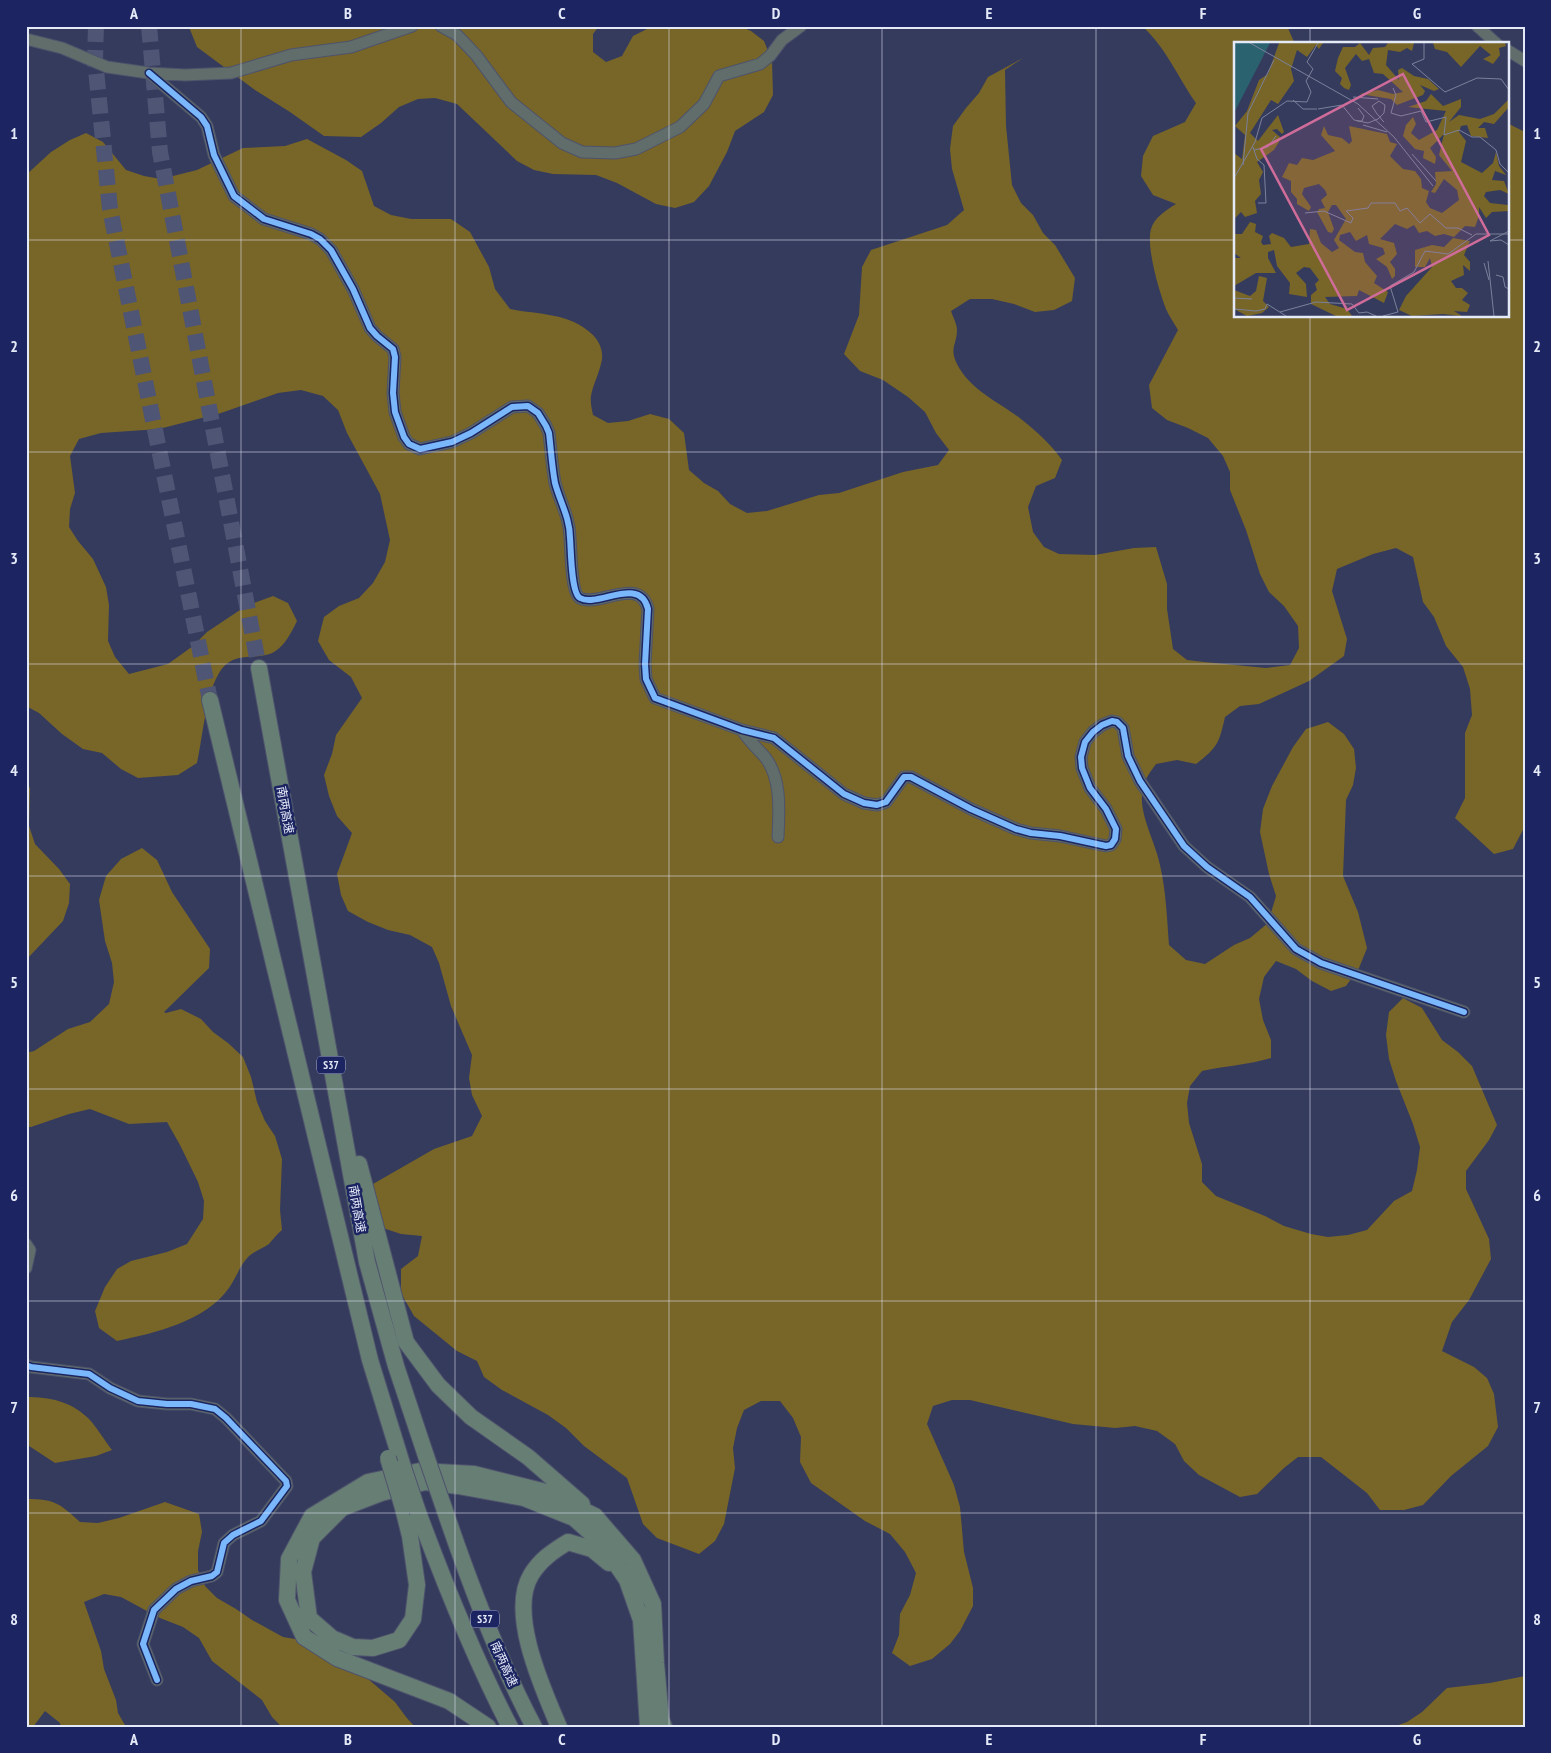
<svg xmlns="http://www.w3.org/2000/svg" width="1551" height="1753" viewBox="0 0 1551 1753" font-family="'PT Sans Narrow','Noto Sans SC',sans-serif">
	<rect width="100%" height="100%" fill="#353b5d"/>
	<path fill="#786528" d="M 599,26 L 593,34 L 593,52 L 606,62 L 622,56 L 633,36 L 653,26 L 739,26 L 751,31 L 764,41 L 772,61 L 773,95 L 764,112 L 735,131 L 727,152 L 709,186 L 694,202 L 675,208 L 656,204 L 617,183 L 596,175 L 553,174 L 534,170 L 517,161 L 457,104 L 435,98 L 418,99 L 399,107 L 381,123 L 361,137 L 324,136 L 290,112 L 255,90 L 197,47 L 189,27 Z
		M 1142,26 L 1287,26 L 1295,44 L 1235,44 L 1235,316 L 1507,316 L 1507,123 L 1525,132 L 1525,826 L 1513,849 L 1494,854 L 1455,818 L 1465,798 L 1465,733 L 1472,715 L 1470,689 L 1463,667 L 1446,646 L 1434,617 L 1423,602 L 1413,557 L 1396,548 L 1373,554 L 1337,569 L 1332,591 L 1347,639 L 1344,656 L 1309,681 L 1259,704 L 1240,706 L 1225,717 C 1219,743 1218,747 1196,764 L 1177,760 L 1156,764 C 1148,775 1143,781 1142,795 C 1140,816 1156,844 1160,865 C 1166,891 1167,918 1169,945 L 1186,960 L 1205,964 L 1234,945 L 1250,938 L 1268,923 L 1276,896 L 1269,874 L 1260,832 L 1263,809 L 1272,786 L 1293,747 L 1306,729 L 1328,722 L 1344,734 L 1354,749 L 1356,768 L 1353,785 L 1346,800 L 1343,876 L 1358,912 L 1367,948 L 1359,968 L 1346,986 L 1331,991 L 1312,981 L 1296,969 L 1276,961 L 1264,977 L 1259,999 L 1263,1020 L 1271,1040 L 1271,1058 C 1248,1065 1225,1066 1202,1071 L 1190,1086 L 1187,1103 L 1189,1123 L 1202,1164 L 1202,1182 L 1216,1196 L 1265,1216 L 1284,1226 L 1311,1234 L 1328,1237 L 1348,1235 L 1367,1230 L 1394,1201 L 1412,1191 L 1417,1170 L 1420,1147 L 1413,1124 L 1396,1081 L 1389,1059 L 1386,1035 L 1389,1012 L 1403,998 L 1422,1008 L 1442,1040 L 1458,1052 L 1472,1066 L 1497,1125 L 1489,1140 L 1466,1171 L 1466,1189 L 1489,1239 L 1491,1259 L 1469,1300 L 1452,1322 L 1442,1351 L 1474,1367 L 1487,1378 L 1494,1394 L 1498,1427 L 1488,1446 L 1451,1476 L 1423,1505 L 1404,1510 L 1380,1510 L 1367,1493 L 1321,1457 L 1298,1457 L 1284,1468 L 1257,1494 L 1240,1497 L 1199,1475 L 1184,1461 L 1175,1444 L 1157,1431 L 1135,1426 L 1115,1428 L 1073,1424 L 970,1400 L 952,1400 L 933,1406 L 927,1424 L 954,1485 L 960,1507 L 964,1552 L 973,1588 L 973,1606 L 960,1631 L 950,1644 L 932,1659 L 910,1666 L 892,1653 L 899,1635 L 900,1614 L 910,1595 L 916,1573 L 905,1552 L 890,1534 L 865,1521 L 811,1483 L 800,1462 L 801,1437 L 793,1418 L 780,1401 L 761,1401 L 744,1410 L 737,1428 L 733,1448 L 735,1468 L 724,1524 L 715,1541 L 699,1554 L 657,1538 L 643,1524 L 627,1478 L 584,1446 L 566,1428 L 548,1415 L 502,1390 L 484,1377 L 477,1361 L 457,1351 L 414,1316 L 401,1293 L 401,1269 L 418,1256 L 422,1236 L 401,1234 L 383,1228 L 366,1188 L 434,1149 L 472,1136 L 482,1116 L 472,1095 L 469,1078 L 472,1055 L 451,1006 L 439,963 L 432,947 L 410,935 L 388,930 L 368,922 L 348,911 L 341,895 L 337,874 L 352,833 L 337,816 L 329,796 L 324,775 L 332,754 L 336,735 L 362,698 L 351,677 L 329,660 L 318,641 L 324,617 L 339,606 L 359,598 L 373,583 L 385,562 L 390,540 L 380,494 L 347,433 L 338,410 L 323,396 L 301,390 L 278,393 L 221,413 L 159,429 L 101,433 L 79,439 L 70,456 L 75,493 L 70,509 L 69,527 L 78,541 L 93,559 L 106,587 L 109,605 L 108,641 L 115,657 L 129,674 L 168,664 L 193,646 L 207,632 L 246,606 L 273,596 L 288,603 L 297,621 C 292,631 285,646 274,652 C 258,661 235,650 221,670 C 206,691 203,736 197,763 L 178,775 L 138,778 L 121,769 L 102,753 L 83,749 L 62,734 L 39,713 L 26,706 L 26,175 L 51,152 L 70,140 L 86,133 L 103,142 L 126,170 L 144,176 L 161,179 L 197,170 L 243,148 L 285,146 L 307,139 L 346,160 L 362,171 L 374,206 L 391,215 L 411,219 L 451,219 L 470,232 L 489,267 L 495,289 L 510,309 C 539,315 569,312 593,335 C 599,341 603,350 602,359 C 600,372 593,384 591,396 C 590,402 592,410 593,415 L 608,423 L 628,421 L 650,414 L 669,419 L 684,433 L 689,470 L 704,483 L 718,491 L 730,504 L 747,513 L 767,511 L 819,495 L 839,493 L 903,472 L 938,465 L 949,450 L 936,433 L 925,412 L 908,397 L 883,380 L 860,371 L 844,354 L 859,315 L 862,267 L 871,250 L 947,225 L 964,210 L 952,169 L 950,149 L 953,126 L 966,108 L 979,93 L 988,77 L 1023,58 L 1005,70 L 1006,126 L 1012,185 L 1021,203 L 1033,215 L 1043,233 L 1055,245 L 1075,278 L 1072,301 L 1054,310 L 1035,312 L 1014,304 L 992,299 L 970,299 L 951,311 C 953,317 957,324 957,330 C 957,344 949,348 957,364 C 970,390 999,402 1021,419 C 1036,431 1051,444 1062,460 L 1055,478 L 1036,486 L 1028,507 L 1033,532 L 1044,547 L 1059,554 L 1095,555 L 1134,548 L 1156,547 L 1167,584 L 1167,609 L 1173,649 L 1187,660 L 1204,662 L 1266,668 L 1290,665 L 1299,648 L 1298,626 L 1284,606 L 1269,592 L 1260,574 L 1246,530 L 1230,490 L 1230,472 L 1223,456 L 1208,438 L 1188,428 L 1167,420 L 1152,408 L 1149,385 L 1178,330 C 1174,323 1169,316 1166,309 C 1159,291 1146,247 1151,229 C 1154,218 1166,210 1176,204 L 1153,195 L 1141,176 L 1143,156 L 1153,136 L 1185,122 L 1196,103 C 1177,76 1167,49 1142,26 Z
		M 26,777 L 30,789 L 29,826 L 35,844 L 59,869 L 70,884 L 69,903 L 63,921 L 26,960 Z
		M 142,848 L 157,860 L 172,892 L 210,949 L 209,968 L 164,1012 L 166,1013 L 181,1009 L 201,1019 L 213,1032 L 228,1043 L 243,1057 L 251,1077 L 257,1102 L 265,1121 L 275,1136 L 282,1159 L 280,1210 L 282,1230 C 277,1234 273,1239 269,1244 C 263,1248 255,1251 249,1256 C 240,1265 236,1278 229,1288 C 205,1322 154,1333 117,1341 L 99,1328 L 95,1311 L 105,1287 L 117,1269 L 131,1261 L 167,1252 L 187,1244 L 203,1219 L 204,1201 L 198,1182 L 180,1145 L 167,1122 L 129,1124 L 90,1109 L 69,1114 L 31,1127 L 26,1127 L 26,1053 L 34,1051 L 68,1029 L 90,1022 L 109,1004 L 114,982 L 112,963 L 105,941 L 99,900 L 106,876 L 121,859 Z
		M 26,1397 C 50,1397 70,1401 88,1418 C 97,1427 104,1440 112,1450 L 96,1456 L 55,1463 L 26,1444 Z
		M 26,1499 C 55,1499 59,1503 80,1522 L 98,1523 L 119,1518 L 165,1502 L 199,1514 L 202,1532 L 198,1551 L 198,1570 L 205,1586 L 217,1598 L 236,1609 L 252,1620 L 283,1637 L 301,1640 L 367,1678 L 395,1702 L 406,1717 L 415,1727 L 282,1727 L 272,1717 L 262,1700 L 212,1661 L 199,1638 L 183,1627 L 160,1618 L 121,1597 L 104,1594 L 84,1602 L 101,1651 L 104,1669 L 116,1700 L 118,1713 L 126,1727 L 61,1727 L 60,1723 L 45,1711 L 33,1727 L 26,1727 Z
		M 1525,1676 L 1525,1727 L 1393,1727 L 1407,1722 L 1422,1712 L 1447,1688 L 1490,1683 Z"/>
	<g fill="none" stroke-linecap="round" stroke-linejoin="round">
		<path stroke="#4f5574" stroke-width="16" stroke-dasharray="16 8" stroke-linecap="butt" d="M 96,26 L 95,60 L 110,209 L 210,700
			M 149,26 L 160,152 L 259,668"/>
		<g stroke="#4e536c" stroke-width="13">
			<path id="minor" d="M 441,26 L 457,35 L 476,55 L 511,102 L 562,143 L 582,152 L 615,153 L 636,149 L 680,127 L 704,104 L 719,76 L 760,64 L 770,56 L 782,40 L 801,26
				M 1477,26 L 1497,44
				M 26,39 L 62,48 L 107,67 L 149,73 L 185,75 L 231,73 L 291,55 L 351,47 L 412,26
				M 1507,50 L 1525,61
				M 149,73 L 201,117 L 207,126 L 214,155 L 234,196 L 264,219 L 311,234 L 320,239 L 331,250 L 353,289 L 370,328 L 377,336 L 393,349 L 395,357 L 393,393 L 395,412 L 404,437 L 409,444 L 420,449 L 452,442 L 471,433 L 512,407 L 528,406 L 538,413 L 546,426 L 549,433 C 551,450 552,467 555,483 C 560,502 570,518 570,538 C 571,549 571,593 580,598 C 598,608 640,575 648,609 L 645,664 L 646,679 L 655,698 L 742,730 L 774,738 L 844,794 L 864,803 L 877,805 L 886,802 L 904,777 L 911,777 L 971,809 L 1016,829 L 1031,833 L 1060,836 L 1106,846 L 1111,845 L 1115,839 L 1116,829 L 1106,809 L 1090,788 L 1082,768 L 1081,757 L 1085,742 L 1093,732 L 1102,725 L 1112,721 L 1117,722 L 1123,728 L 1128,756 L 1140,781 L 1184,846 L 1207,867 L 1250,897 L 1296,949 L 1321,963 L 1464,1012
				M 742,730 C 749,741 757,748 765,757 C 782,779 779,811 778,837
				M 26,1244 L 30,1250 L 26,1268
				M 26,1365 L 31,1367 L 89,1374 L 110,1388 L 138,1401 L 167,1404 L 191,1404 L 215,1409 L 226,1418 L 286,1481 L 287,1486 L 261,1521 L 233,1535 L 224,1543 L 217,1572 L 212,1576 L 191,1581 L 176,1589 L 154,1610 L 143,1644 L 157,1680"/>
		</g>
		<g stroke="#4e536c" stroke-width="18">
			<path id="highway" d="M 259,668 L 367,1262 L 396,1366 L 426,1456
				M 210,700 L 370,1360 L 403,1467
				M 359,1164 L 406,1342 L 438,1385 L 471,1417 L 528,1457 L 582,1504
				M 403,1508 L 410,1536 L 417,1585 L 413,1619 L 399,1640 L 373,1648 L 353,1647 L 332,1638 L 309,1618 L 303,1572 L 312,1538 L 342,1508 L 381,1493 L 425,1482 L 458,1486 L 524,1498 L 574,1518 L 601,1542 L 627,1580 L 641,1620 L 648,1727
				M 444,1508 C 469,1582 497,1657 534,1727
				M 418,1512 C 445,1585 474,1658 510,1727
				M 488,1727 L 449,1701 L 337,1658 L 304,1637 L 287,1600 L 289,1559 L 312,1516 L 368,1482 L 420,1471 L 474,1474 L 546,1492 L 595,1516 L 633,1560 L 653,1604 L 656,1663 L 661,1719 L 664,1727
				M 559,1727 C 543,1689 508,1613 531,1575 C 540,1560 553,1551 568,1542 L 592,1549 L 609,1563"/>
		</g>
		<use href="#minor" stroke="#606d6a" stroke-width="11"/>
		<use href="#highway" stroke="#677e74" stroke-width="16"/>
		<g stroke="#4e536c" stroke-width="18" stroke-linecap="butt">
			<path id="highway-bridge" d="M 426,1456 L 444,1508
				M 388,1458 L 403,1508
				M 403,1467 L 418,1512"/>
		</g>
		<use href="#highway-bridge" stroke="#677e74" stroke-width="16"/>
		<g stroke="#1c2561" stroke-width="9">
			<path id="cycleway" d="M 149,73 L 201,117 L 207,126 L 214,155 L 234,196 L 264,219 L 311,234 L 320,239 L 331,250 L 353,289 L 370,328 L 377,336 L 393,349 L 395,357 L 393,393 L 395,412 L 404,437 L 409,444 L 420,449 L 452,442 L 471,433 L 512,407 L 528,406 L 538,413 L 546,426 L 549,433 C 551,450 552,467 555,483 C 560,502 570,518 570,538 C 571,549 571,593 580,598 C 598,608 640,575 648,609 L 645,664 L 646,679 L 655,698 L 742,730 L 774,738 L 844,794 L 864,803 L 877,805 L 886,802 L 904,777 L 911,777 L 971,809 L 1016,829 L 1031,833 L 1060,836 L 1106,846 L 1111,845 L 1115,839 L 1116,829 L 1106,809 L 1090,788 L 1082,768 L 1081,757 L 1085,742 L 1093,732 L 1102,725 L 1112,721 L 1117,722 L 1123,728 L 1128,756 L 1140,781 L 1184,846 L 1207,867 L 1250,897 L 1296,949 L 1321,963 L 1464,1012
				M 26,1365 L 31,1367 L 89,1374 L 110,1388 L 138,1401 L 167,1404 L 191,1404 L 215,1409 L 226,1418 L 286,1481 L 287,1486 L 261,1521 L 233,1535 L 224,1543 L 217,1572 L 212,1576 L 191,1581 L 176,1589 L 154,1610 L 143,1644 L 157,1680"/>
		</g>
		<use href="#cycleway" stroke="#7ab7fb" stroke-width="6"/>
	</g>
	<path fill="none" stroke="#e5eaf9" stroke-width="1" stroke-opacity="0.55" d="M 241,26 L 241,1727M 455,26 L 455,1727M 669,26 L 669,1727M 882,26 L 882,1727M 1096,26 L 1096,1727M 1310,26 L 1310,44M 26,240 L 1235,240M 1507,240 L 1525,240M 1310,316 L 1310,1727M 26,452 L 1525,452M 26,664 L 1525,664M 26,876 L 1525,876M 26,1089 L 1525,1089M 26,1301 L 1525,1301M 26,1513 L 1525,1513"/>
	<g text-anchor="middle" stroke-width="5" stroke-linejoin="round" paint-order="stroke">
		<g fill="#1c2561" stroke="#a9afcb" stroke-width="1">
			<rect x="317" y="1056.5" width="28" height="17" rx="4"/>
			<rect x="471" y="1610.5" width="28" height="17" rx="4"/>
		</g>
		<g font-size="11" font-weight="bold" fill="#e5eaf9">
			<text x="331" y="1069">S37</text>
			<text x="485" y="1623">S37</text>
		</g>
		<g font-size="12" fill="#e5eaf9" stroke="#1c2561">
			<text transform="translate(285 810) rotate(80)" y="4">南两高速</text>
			<text transform="translate(357 1209) rotate(80)" y="4">南两高速</text>
			<text transform="translate(504 1664) rotate(66)" y="4">南两高速</text>
		</g>
	</g>
	<g transform="translate(1234 42)">
		<rect width="275" height="275" fill="#353b5d"/>
		<path d="M 45,1 L 89,1 L 85,7 L 82,3 L 73,15 L 63,8 L 57,27 L 60,39 L 44,62 L 37,58 L 16,91 L 24,99 L 44,73 L 50,90 L 48,92 L 43,87 L 38,88 L 46,95 L 45,100 L 40,108 L 23,120 L 29,130 L 25,138 L 27,152 L 21,159 L 23,171 L 11,175 L 7,170 L 0,177 L 0,111 L 8,117 L 11,93 L 1,84 L 13,69 L 25,38 L 34,32 ZM 126,1 L 135,13 L 139,6 L 151,5 L 154,1 L 180,1 L 178,9 L 173,6 L 166,10 L 154,8 L 152,23 L 165,38 L 164,28 L 168,26 L 180,34 L 194,37 L 205,47 L 200,49 L 186,43 L 191,49 L 189,53 L 163,63 L 157,57 L 126,52 L 144,48 L 159,52 L 169,50 L 149,32 L 140,31 L 135,17 L 128,19 L 122,12 L 111,26 L 117,43 L 115,48 L 110,46 L 106,42 L 108,36 L 101,29 L 104,16 L 109,5 L 121,5 ZM 199,1 L 271,1 L 272,4 L 265,6 L 266,13 L 259,22 L 249,17 L 257,13 L 246,4 L 227,25 L 213,10 L 201,7 ZM 197,52 L 209,64 L 227,57 L 227,65 L 215,80 L 225,73 L 246,77 L 260,72 L 275,57 L 275,65 L 260,82 L 250,80 L 244,86 L 251,86 L 254,96 L 237,94 L 233,83 L 227,84 L 225,90 L 232,99 L 227,120 L 248,131 L 259,121 L 262,110 L 265,124 L 272,133 L 261,129 L 258,138 L 270,139 L 275,152 L 266,148 L 252,150 L 250,154 L 256,161 L 274,163 L 275,169 L 258,170 L 252,176 L 245,165 L 245,174 L 241,185 L 231,184 L 220,195 L 210,192 L 201,194 L 193,189 L 185,191 L 180,183 L 173,187 L 161,182 L 146,197 L 160,201 L 163,212 L 156,220 L 161,227 L 161,234 L 158,237 L 153,225 L 142,217 L 151,212 L 149,206 L 135,202 L 133,193 L 122,199 L 116,190 L 106,193 L 105,198 L 121,210 L 129,211 L 131,220 L 143,234 L 140,241 L 154,250 L 150,261 L 125,248 L 123,254 L 91,255 L 96,262 L 113,267 L 118,274 L 102,274 L 77,262 L 77,253 L 83,248 L 81,242 L 85,238 L 76,226 L 70,225 L 62,231 L 72,242 L 73,255 L 55,252 L 56,241 L 43,224 L 40,208 L 34,210 L 34,216 L 42,231 L 22,231 L 0,244 L 0,216 L 7,216 L 0,211 L 0,192 L 8,192 L 16,180 L 22,182 L 21,190 L 29,194 L 27,200 L 29,203 L 37,202 L 35,194 L 38,191 L 50,196 L 57,205 L 75,202 L 76,187 L 82,188 L 87,201 L 98,210 L 105,206 L 100,198 L 112,177 L 102,163 L 98,163 L 94,170 L 100,187 L 98,191 L 94,190 L 83,170 L 85,167 L 91,166 L 87,158 L 93,153 L 91,148 L 85,142 L 70,146 L 68,152 L 77,165 L 75,169 L 63,162 L 63,157 L 57,150 L 57,139 L 48,135 L 55,121 L 63,123 L 68,116 L 79,118 L 101,109 L 87,93 L 90,84 L 94,93 L 108,96 L 115,102 L 118,99 L 115,84 L 153,92 L 156,100 L 163,102 L 156,114 L 169,127 L 181,129 L 187,137 L 188,146 L 195,149 L 192,160 L 196,166 L 208,171 L 225,158 L 223,148 L 210,137 L 201,151 L 197,150 L 202,142 L 201,130 L 218,129 L 205,113 L 210,92 L 196,106 L 202,115 L 201,122 L 189,116 L 190,109 L 181,107 L 169,94 L 172,83 L 179,75 L 182,82 L 177,91 L 185,98 L 203,88 L 212,69 L 174,65 L 192,59 ZM 219,196 L 236,199 L 230,213 L 236,220 L 236,229 L 229,223 L 230,233 L 217,239 L 222,246 L 228,246 L 234,251 L 228,258 L 236,263 L 233,270 L 220,269 L 228,274 L 209,272 L 178,274 L 165,268 L 172,254 L 198,225 L 196,216 L 191,225 L 181,225 L 181,208 L 198,203 L 210,205 ZM 25,234 L 33,236 L 29,259 L 35,265 L 28,271 L 13,274 L 0,267 L 0,248 L 16,254 L 22,249 Z" fill="#786528"/>
		<path d="M 0,1 L 36,1 L 0,71 Z" fill="#2a626f"/>
		<path fill="none" stroke="#7b819b" stroke-width="1" d="M 16,1 L 124,62 L 160,95 L 199,144M 190,1 L 190,17 L 178,22 L 211,50 L 243,36 L 267,37 L 275,48M 159,46 L 162,53 L 157,71 L 167,74 L 187,69 L 192,80 L 212,75 L 210,93 L 225,88 L 238,95 L 246,95 L 262,108 L 266,122 L 275,131M 119,55 L 144,57M 59,58 L 69,67 L 83,67M 84,67 L 108,63 L 120,78 L 134,81 L 144,77 L 150,71 L 151,63 L 145,59 L 138,64 L 143,72 L 145,74 L 148,78 L 150,80M 123,79 L 128,79 L 130,74 L 124,66M 129,83 L 153,90M 19,105 L 23,117 L 30,123 L 32,161 L 24,161M 20,108 L 34,105 L 42,94M 178,112 L 202,139M 9,123 L 14,71 L 40,18M 0,136 L 21,100 L 28,76 L 53,59 L 73,60 L 77,50 L 72,39 L 79,27 L 73,20 L 84,1M 71,171 L 90,169 L 117,181 L 119,176 L 112,169 L 134,166 L 137,161 L 161,161 L 166,169 L 173,166 L 186,181 L 196,172 L 212,186 L 224,186 L 238,193M 275,189 L 256,199 L 267,198 L 275,203M 254,219 L 260,274M 250,221 L 255,238M 262,233 L 269,235 L 271,245 L 275,247M 0,256 L 18,257M 0,267 L 22,269 L 31,267 L 33,262 L 52,274M 46,270 L 82,260 L 118,262 L 125,271 L 133,270 L 142,274M 149,274 L 164,270 L 156,244 L 180,230 L 191,209 L 214,212 L 242,192 L 274,192"/>
		<path fill="#d06c9a" fill-opacity="0.15" stroke="#d06c9a" stroke-width="2.5" d="M 169,32 L 255,193 L 113,268 L 27,107 Z"/>
		<rect width="275" height="275" fill="none" stroke="#e5eaf9" stroke-width="2.5"/>
	</g>
	<rect width="1551" height="1753" fill="none" stroke="#1c2561" stroke-width="55"/>
	<rect x="28" y="28" width="1496" height="1698" fill="none" stroke="#e5eaf9" stroke-width="2"/>
	<g font-size="16" text-anchor="middle" font-weight="bold" fill="#e5eaf9">
		<text x="134" y="19">A</text>
		<text x="348" y="19">B</text>
		<text x="562" y="19">C</text>
		<text x="776" y="19">D</text>
		<text x="989" y="19">E</text>
		<text x="1203" y="19">F</text>
		<text x="1417" y="19">G</text>
		<text x="14" y="139">1</text>
		<text x="1537" y="139">1</text>
		<text x="14" y="352">2</text>
		<text x="1537" y="352">2</text>
		<text x="14" y="564">3</text>
		<text x="1537" y="564">3</text>
		<text x="14" y="776">4</text>
		<text x="1537" y="776">4</text>
		<text x="14" y="988">5</text>
		<text x="1537" y="988">5</text>
		<text x="14" y="1201">6</text>
		<text x="1537" y="1201">6</text>
		<text x="14" y="1413">7</text>
		<text x="1537" y="1413">7</text>
		<text x="14" y="1625">8</text>
		<text x="1537" y="1625">8</text>
		<text x="134" y="1745">A</text>
		<text x="348" y="1745">B</text>
		<text x="562" y="1745">C</text>
		<text x="776" y="1745">D</text>
		<text x="989" y="1745">E</text>
		<text x="1203" y="1745">F</text>
		<text x="1417" y="1745">G</text>
	</g>
</svg>
